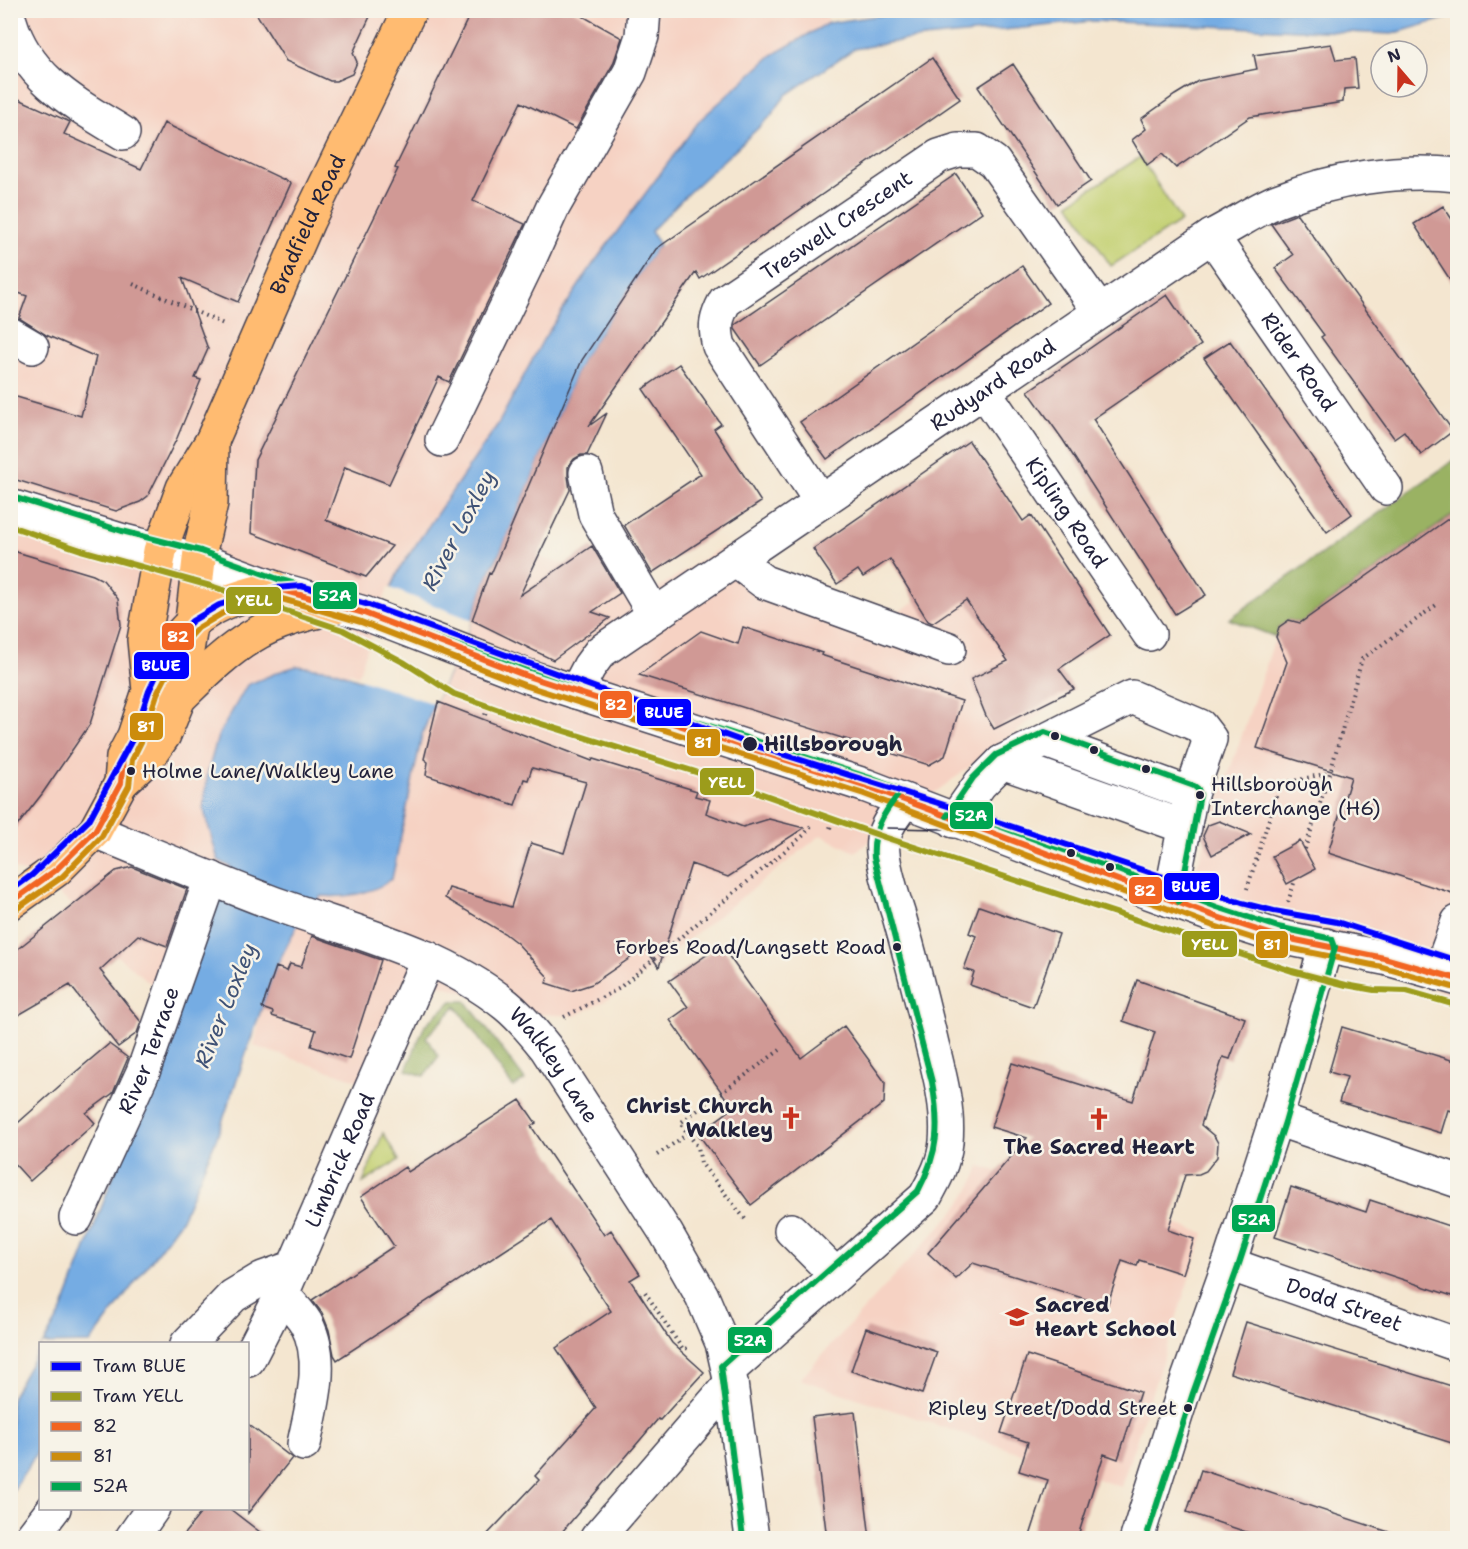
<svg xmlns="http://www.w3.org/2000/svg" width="1468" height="1549" viewBox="0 0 1468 1549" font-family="'Shantell Sans',sans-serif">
	<rect width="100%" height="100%" fill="#f7f3e8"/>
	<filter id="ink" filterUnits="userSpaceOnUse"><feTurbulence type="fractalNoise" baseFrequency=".0167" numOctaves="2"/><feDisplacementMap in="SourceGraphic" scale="12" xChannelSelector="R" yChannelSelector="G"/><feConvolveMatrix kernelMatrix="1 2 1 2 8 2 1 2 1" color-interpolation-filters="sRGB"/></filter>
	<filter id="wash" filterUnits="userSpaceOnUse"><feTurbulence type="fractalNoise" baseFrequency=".008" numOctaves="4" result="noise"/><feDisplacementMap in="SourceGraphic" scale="24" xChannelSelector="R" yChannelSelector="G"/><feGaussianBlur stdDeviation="1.35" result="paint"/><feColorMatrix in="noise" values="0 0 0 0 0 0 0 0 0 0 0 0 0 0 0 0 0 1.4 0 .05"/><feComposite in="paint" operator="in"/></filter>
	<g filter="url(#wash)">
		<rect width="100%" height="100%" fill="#f4e6d0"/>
		<path fill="#f6d2c3" d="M 10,11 L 826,11 L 828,23 L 772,55 L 700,120 L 593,264 L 543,340 L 498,424 L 400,568 L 360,680 L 333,670 L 297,666 L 281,671 L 247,685 L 232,868 L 182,1009 L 116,955 L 73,905 L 32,875 L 11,868 Z
			M 1457,512 L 1457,1000 L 1193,878 L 1279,627 L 1289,620 L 1300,623 Z
			M 503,546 L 653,591 L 722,547 L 889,618 L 979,560 L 1074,689 L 855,852 L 821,835 L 620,993 L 575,1016 L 538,1014 L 438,984 L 363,1082 L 254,1046 L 262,1008 L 276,967 L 297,926 L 321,896 L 338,898 L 365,892 L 380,887 L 392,879 L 422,735 L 434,704 L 464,641 L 489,573 Z
			M 980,1166 L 1204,1233 L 1121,1487 L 800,1379 L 957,1208 L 974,1182 Z"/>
		<path fill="#c3d071" stroke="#727956" stroke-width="1.5" d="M 1140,157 L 1181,221 L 1111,266 L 1069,203 Z
			M 383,1133 L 399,1160 L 363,1183 Z"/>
		<path fill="#9ab263" stroke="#5e6a4f" stroke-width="1.5" d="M 1457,458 L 1457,512 L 1300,623 L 1289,620 L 1279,627 L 1276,637 L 1229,619 Z
			M 452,1001 L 466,1001 L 525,1080 L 513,1087 L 456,1006 L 426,1037 L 439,1056 L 424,1076 L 406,1070 L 425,1025 Z"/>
		<path fill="#74ace3" stroke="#4b678f" stroke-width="1.5" d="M 915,10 L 1457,11 L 1457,13 L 1450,17 L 1392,34 L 1093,21 L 905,40 L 854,49 L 786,95 L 769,118 L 686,195 L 651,231 L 659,245 L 582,360 L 503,546 L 489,573 L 464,641 L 434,704 L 422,735 L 392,879 C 371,894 346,898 321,896 L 297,926 L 276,967 L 217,1137 L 182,1219 L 90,1343 L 43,1344 L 62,1311 L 231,867 L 218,860 L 203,807 L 208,771 L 218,736 L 247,685 L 281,671 L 297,666 L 333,670 L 360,680 L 391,588 L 400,568 L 498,424 L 543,340 L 593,264 L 700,120 L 772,55 L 828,23 Z
			M 40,1347 L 40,1448 L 11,1494 L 11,1398 Z"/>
		<path fill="#f4e6d0" d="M 388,587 L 472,620 L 464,641 L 434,704 L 348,675 L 349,672 L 358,676 Z"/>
		<g id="blocks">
			<path fill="#d09995" d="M 254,10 L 373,10 L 353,53 L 357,62 L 352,74 L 336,81 L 330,81 L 286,61 Z
				M 472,10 L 572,10 L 622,38 L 613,64 L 576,129 L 521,102 L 473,201 L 525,224 L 449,382 L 439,377 L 389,484 L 345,467 L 326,520 L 392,546 L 366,577 L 251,533 L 255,460 L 398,169 L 395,168 Z
				M 1331,44 L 1336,60 L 1355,58 L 1358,88 L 1344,89 L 1343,102 L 1250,117 L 1176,168 L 1162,154 L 1147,165 L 1132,140 L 1146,129 L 1141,119 L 1175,95 L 1198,81 L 1257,69 L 1254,55 Z
				M 932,58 L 960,99 L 700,279 L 696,272 L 589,426 L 607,413 L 587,455 L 581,455 L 574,459 L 568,467 L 568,476 L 570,490 L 520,595 L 592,546 L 620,593 L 592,612 L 610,618 L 553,660 L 472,620 L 489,573 L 491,574 L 582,360 L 656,249 Z
				M 1013,64 L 1091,181 L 1057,204 L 978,87 Z
				M 10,95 L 70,122 L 64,134 L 141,169 L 164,123 L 291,183 L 238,302 L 182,278 L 208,349 L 195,378 L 201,380 L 177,438 L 148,496 L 140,502 L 116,511 L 10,478 L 10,395 L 81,416 L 96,357 L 46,335 L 19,318 L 27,296 L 10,290 Z
				M 956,174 L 982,212 L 760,365 L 735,329 L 735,325 Z
				M 1443,206 L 1458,228 L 1458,292 L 1414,224 Z
				M 1297,214 L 1453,431 L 1421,455 L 1404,431 L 1394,438 L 1321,337 L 1324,335 L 1275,268 L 1293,255 L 1271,224 Z
				M 1022,266 L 1048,303 L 827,459 L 800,422 Z
				M 1167,295 L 1201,345 L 1093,419 L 1206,595 L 1175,614 L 1063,440 L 1028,391 Z
				M 1230,341 L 1352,514 L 1327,532 L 1204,358 Z
				M 679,364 L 721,424 L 714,429 L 761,502 L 652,573 L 624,525 L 701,474 L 643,389 Z
				M 969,441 L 1023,521 L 1031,515 L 1110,635 L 1059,669 L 1074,689 L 994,729 L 986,716 L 971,679 L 1008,661 L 966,600 L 932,623 L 928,621 L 890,559 L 863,577 L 858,570 L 837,584 L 813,549 Z
				M 1458,512 L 1458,895 L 1328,853 L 1351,777 L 1257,748 L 1287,662 L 1276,637 L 1279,627 L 1289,620 L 1300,623 Z
				M 10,550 L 93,575 L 103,580 L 118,599 L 121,625 L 90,724 L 42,794 L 10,835 Z
				M 743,627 L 822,653 L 821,655 L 962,701 L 945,756 L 929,765 L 639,675 L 701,631 L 738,644 Z
				M 438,702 L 592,761 L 593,759 L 697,791 L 695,796 L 710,800 L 706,813 L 743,827 L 769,819 L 804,828 L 728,877 L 691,864 L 659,967 L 645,948 L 592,984 L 571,991 L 546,983 L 548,977 L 517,943 L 504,933 L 445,898 L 449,888 L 511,907 L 531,843 L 564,853 L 586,782 L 532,768 L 528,780 L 524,779 L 515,805 L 426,775 L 428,762 L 424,759 Z
				M 1219,821 L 1251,834 L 1212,855 L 1203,836 L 1208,825 Z
				M 1300,841 L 1315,869 L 1287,884 L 1272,856 Z
				M 132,867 L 187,889 L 167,946 L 138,935 L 100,970 L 141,1022 L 137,1033 L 118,1047 L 70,985 L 10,1020 L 10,955 L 116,871 Z
				M 979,906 L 1059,934 L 1033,1007 L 970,985 L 974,972 L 964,969 L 976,936 L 969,933 Z
				M 312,936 L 381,960 L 349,1059 L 311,1046 L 316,1030 L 272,1016 L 273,1012 L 262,1008 L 276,967 L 287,971 L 290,964 L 301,967 Z
				M 721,945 L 801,1058 L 844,1026 L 885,1082 L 884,1103 L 751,1205 L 698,1134 L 733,1108 L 670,1020 L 688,1007 L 669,981 Z
				M 1137,980 L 1245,1018 L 1230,1059 L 1223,1057 L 1201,1125 L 1214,1136 L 1218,1143 L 1217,1157 L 1206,1171 L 1199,1174 L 1185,1175 L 1168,1230 L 1194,1239 L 1183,1274 L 1139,1260 L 1137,1266 L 1122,1261 L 1107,1306 L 973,1263 L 956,1279 L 928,1253 L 1027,1138 L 991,1127 L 1012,1063 L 1133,1101 L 1155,1032 L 1123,1021 Z
				M 1342,1027 L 1458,1062 L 1458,1113 L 1448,1110 L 1441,1133 L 1339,1102 L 1347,1077 L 1329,1072 Z
				M 109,1044 L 128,1058 L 113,1093 L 86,1113 L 95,1123 L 30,1181 L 10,1159 L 10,1130 L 65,1081 Z
				M 520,1100 L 536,1123 L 531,1126 L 604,1235 L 611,1230 L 640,1274 L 630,1280 L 672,1343 L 704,1372 L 660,1420 L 658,1419 L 556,1539 L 483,1539 L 539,1480 L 535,1476 L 596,1408 L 556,1348 L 611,1311 L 551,1220 L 337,1360 L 334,1355 L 329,1330 L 322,1313 L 312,1300 L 394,1246 L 361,1197 L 405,1167 L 408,1172 Z
				M 1291,1187 L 1366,1212 L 1370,1200 L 1458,1229 L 1458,1298 L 1275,1237 Z
				M 1246,1322 L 1458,1388 L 1458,1445 L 1230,1373 Z
				M 866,1328 L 937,1352 L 922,1394 L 851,1371 Z
				M 1027,1355 L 1140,1392 L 1118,1459 L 1104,1454 L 1077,1539 L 1029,1539 L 1048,1480 L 1019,1471 L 1028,1442 L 1001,1433 Z
				M 855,1412 L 870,1539 L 827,1539 L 812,1417 Z
				M 248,1424 L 292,1458 L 248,1513 Z
				M 1201,1470 L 1392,1533 L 1392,1539 L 1267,1539 L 1187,1512 Z
				M 204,1509 L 230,1509 L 269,1539 L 180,1539 Z"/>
		</g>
	</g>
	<g filter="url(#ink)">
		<use href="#blocks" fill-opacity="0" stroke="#423f51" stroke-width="1.5"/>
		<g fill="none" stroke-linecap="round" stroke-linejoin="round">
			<g stroke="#423f51" stroke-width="36">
				<g id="minor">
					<path d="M 10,21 C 27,79 76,104 123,133"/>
					<path id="s1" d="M 1212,236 L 1386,488"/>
					<path d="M 10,334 L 32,347"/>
					<path id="s2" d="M 984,391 L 1149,634"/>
					<path d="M 442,440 L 529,260 L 553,207 L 630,72 L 642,36 L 644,10"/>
					<path d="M 586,473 L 595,514 L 654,614"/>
					<path id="s3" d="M 821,502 L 719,346 C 714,326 716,318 725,301 L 939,156 L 958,150 L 977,150 L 994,162 L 1100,312"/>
					<path d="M 10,506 L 120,540 L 199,560 L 275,588 L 364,613 L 527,676 L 867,786 L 1055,858 L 1214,916 L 1276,936 L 1384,958 L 1458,979"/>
					<path d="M 735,560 L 764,582 L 949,649"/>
					<path id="s4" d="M 576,692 L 589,667 L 600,652 L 1212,236 C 1234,225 1255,210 1277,201 C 1333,179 1398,168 1458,175"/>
					<path d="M 1046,741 L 1191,794"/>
					<path d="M 1002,762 L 1185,827"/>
					<path d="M 954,821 L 980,784 L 1002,762 L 1132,697 L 1200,726 L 1210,739 L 1191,794 L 1170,900"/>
					<path id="s5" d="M 95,831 C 153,855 210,879 268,901 C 348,931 438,950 506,1005 C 521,1017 534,1033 546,1048 L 666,1233 L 702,1296 L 722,1343 L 731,1383 L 752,1538"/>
					<path d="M 1439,974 L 1458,922"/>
					<path d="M 1276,1119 L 1458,1181"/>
					<path id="s6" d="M 76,1218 L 143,1072 L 211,878"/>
					<path d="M 791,1230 L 836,1275"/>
					<path id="s7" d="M 1229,1264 L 1458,1345"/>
					<path d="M 282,1294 C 290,1303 300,1313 306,1323 C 326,1360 312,1405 304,1444"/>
					<path d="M 187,1344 L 233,1296 L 263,1278 L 294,1267"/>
					<path id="s8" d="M 248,1360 L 282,1294 L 428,958"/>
					<path d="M 729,1370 L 925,1197 C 935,1179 944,1163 946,1142 C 949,1109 940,1076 932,1044 C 922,1001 911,958 899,916 C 893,897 880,859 883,840 C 885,826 896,812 905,801"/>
					<path d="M 31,1538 L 54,1508"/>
					<path d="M 132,1538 L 153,1508"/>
					<path d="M 597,1538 L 731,1383"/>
					<path d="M 1137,1538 L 1184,1390 L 1229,1264 L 1276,1119 L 1326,945"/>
				</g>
			</g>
			<g stroke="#423f51" stroke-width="36">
				<g id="major">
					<path d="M 182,633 C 205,606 241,595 275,588"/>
					<path d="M 179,698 C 202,676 224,653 251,637 C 277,620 310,613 340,606"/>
					<path id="s9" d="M 121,783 L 123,757 L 134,736 L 149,691 L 144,640 L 160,551 L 183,488 L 212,441 L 308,221 L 410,10"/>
					<path d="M 10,903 L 56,870 L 95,831 L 121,783 L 147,759 L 164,735 L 179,698 L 192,621 L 200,551 L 211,503 L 212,441"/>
				</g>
			</g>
			<path stroke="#423f51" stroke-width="4" stroke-dasharray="1.5 4.5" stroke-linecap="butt" d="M 133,284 L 226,325
				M 485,715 L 491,698
				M 830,828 L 836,812
				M 1305,849 L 1330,773 L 1362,659 L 1439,603
				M 1247,889 L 1280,784 L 1329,773
				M 1288,902 L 1295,880
				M 564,1017 L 618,989 L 804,835 L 813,823
				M 657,1155 L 689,1133
				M 745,1219 L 701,1163 L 698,1147 L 680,1123 L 780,1050
				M 640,1295 L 645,1292 L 683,1350 L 687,1348"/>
			<use href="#minor" stroke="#fff" stroke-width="33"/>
			<use href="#major" stroke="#ffbb71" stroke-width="33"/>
			<path stroke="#22223b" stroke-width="1.5" d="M 887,828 L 941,829 L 1036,835"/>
			<g stroke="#f7f3e8" stroke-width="10">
				<path id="bus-1" d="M 10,903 L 56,870 L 95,831 L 121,783 L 123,757 L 134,736 L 149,691 L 173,642 L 192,621 L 219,605 L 275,588 L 364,613 L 527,676 L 867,786 L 1214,916 L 1276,936 L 1384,958 L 1458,979"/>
			</g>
			<g stroke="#f7f3e8" stroke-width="10">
				<path id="bus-2" d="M 15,910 L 62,877 L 102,836 L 129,786 L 132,760 L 142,740 L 157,694 L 181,647 L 198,628 L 223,613 L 275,597 L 361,622 L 524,685 L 864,794 L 1211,925 L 1274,945 L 1382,967 L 1456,988"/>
			</g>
			<g stroke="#f7f3e8" stroke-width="10">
				<path id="bus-3" d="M 13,497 L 122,531 L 201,551 L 278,579 L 367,605 L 530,668 L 870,778 L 1217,907 L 1278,927 L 1332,939 L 1335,947 L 1285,1122 L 1238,1267 L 1193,1393 L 1146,1538
					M 947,816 L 973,778 L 996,755 L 1045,732 L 1194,786 L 1198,789 L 1200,795 L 1179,902
					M 743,1538 L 721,1366 L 918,1191 C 939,1152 940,1125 932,1082 L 874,858 C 872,832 882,815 898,795"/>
			</g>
			<use href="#bus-1" stroke="#f26522" stroke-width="6"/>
			<use href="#bus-2" stroke="#cc8c0c" stroke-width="6"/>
			<use href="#bus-3" stroke="#00a651" stroke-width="6"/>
			<g stroke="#f7f3e8" stroke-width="10">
				<path id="tram-1" d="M 10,891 L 32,875 L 89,820 L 134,736 L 149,691 L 167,653 L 173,642 L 192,621 L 219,605 L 275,588 L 301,586 L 366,604 L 750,744 L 989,819 L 1242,903 L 1274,911 L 1337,922 L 1458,961"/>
			</g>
			<g stroke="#f7f3e8" stroke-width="10">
				<path id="tram-2" d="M 10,526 L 81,550 L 214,587 L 343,630 L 405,663 L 454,694 L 516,716 L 731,783 L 884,837 L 1292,971 L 1346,985 L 1374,990 L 1407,991 L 1456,1005"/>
			</g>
			<use href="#tram-1" stroke="#00f" stroke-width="6"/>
			<use href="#tram-2" stroke="#9c9c1b" stroke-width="6"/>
		</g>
	</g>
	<defs>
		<g id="church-bare" transform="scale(1.8)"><path d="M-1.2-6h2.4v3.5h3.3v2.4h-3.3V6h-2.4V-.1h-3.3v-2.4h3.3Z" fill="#c8321e" stroke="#f7f3e8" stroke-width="2.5" paint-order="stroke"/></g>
		<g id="school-bare" transform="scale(1.8)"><path d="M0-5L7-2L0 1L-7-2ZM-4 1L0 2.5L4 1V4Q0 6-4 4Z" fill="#c8321e" stroke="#f7f3e8" stroke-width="2.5" paint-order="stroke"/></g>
	</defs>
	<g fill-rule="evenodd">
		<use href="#church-bare" x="791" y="1118"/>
		<use href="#church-bare" x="1099" y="1119"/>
		<use href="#school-bare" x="1017" y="1317"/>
	</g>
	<g fill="#22223b" stroke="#f7f3e8" stroke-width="2">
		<circle cx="1055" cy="736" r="5"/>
		<circle cx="750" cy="744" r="8"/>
		<circle cx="1094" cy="750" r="5"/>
		<circle cx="1146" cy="769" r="5"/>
		<circle cx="131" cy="771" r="5"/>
		<circle cx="1200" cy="795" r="5"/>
		<circle cx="1071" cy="853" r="5"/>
		<circle cx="1110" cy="867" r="5"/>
		<circle cx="897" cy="947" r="5"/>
		<circle cx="1188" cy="1408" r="5"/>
	</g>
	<g text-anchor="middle" stroke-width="5" stroke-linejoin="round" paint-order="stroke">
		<g font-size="20" fill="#22223b" stroke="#f7f3e8" text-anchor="start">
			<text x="142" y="778">Holme Lane/Walkley Lane</text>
			<text x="1211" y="791">Hillsborough<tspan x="1211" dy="24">Interchange (H6)</tspan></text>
			<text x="886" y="954" text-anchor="end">Forbes Road/Langsett Road</text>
			<text x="1177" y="1415" text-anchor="end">Ripley Street/Dodd Street</text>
		</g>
		<g font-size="21" fill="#22223b" stroke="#f7f3e8">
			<text dy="7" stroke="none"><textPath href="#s9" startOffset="598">Bradfield Road</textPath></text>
			<text dy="7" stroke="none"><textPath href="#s3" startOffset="368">Treswell Crescent</textPath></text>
			<text dy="7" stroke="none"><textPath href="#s1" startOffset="153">Rider Road</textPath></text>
			<text dy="7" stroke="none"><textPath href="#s4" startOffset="522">Rudyard Road</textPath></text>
			<text dy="7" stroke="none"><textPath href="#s2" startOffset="147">Kipling Road</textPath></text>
			<text dy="7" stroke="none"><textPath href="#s6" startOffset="183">River Terrace</textPath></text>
			<text dy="7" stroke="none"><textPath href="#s5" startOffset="525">Walkley Lane</textPath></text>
			<text dy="7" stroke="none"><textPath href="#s8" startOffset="220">Limbrick Road</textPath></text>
			<text dy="7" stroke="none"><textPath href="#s7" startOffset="122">Dodd Street</textPath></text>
		</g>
		<g font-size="21" font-weight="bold" fill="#22223b" stroke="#f7f3e8" text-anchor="start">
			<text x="764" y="751">Hillsborough</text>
		</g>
		<g font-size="21" font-weight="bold" fill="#22223b" stroke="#f7f3e8" text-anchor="end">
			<text x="773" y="1113">Christ Church<tspan x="773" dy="24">Walkley</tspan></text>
			<text x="1099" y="1154" text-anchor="middle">The Sacred Heart</text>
			<text x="1035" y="1312" text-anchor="start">Sacred<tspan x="1035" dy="24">Heart School</tspan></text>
		</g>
		<g font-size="22" font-style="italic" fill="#3f5276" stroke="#f7f3e8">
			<text transform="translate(458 530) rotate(-62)" y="8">River Loxley</text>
			<text transform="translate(225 1005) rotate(-68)" y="8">River Loxley</text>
		</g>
	</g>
	<g stroke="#f7f3e8" stroke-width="2">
		<rect x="312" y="581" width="46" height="29" rx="6" fill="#00a651"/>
		<rect x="225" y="586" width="57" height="29" rx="6" fill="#9c9c1b"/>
		<rect x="161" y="622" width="34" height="29" rx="6" fill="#f26522"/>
		<rect x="133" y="651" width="57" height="29" rx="6" fill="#00f"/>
		<rect x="599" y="690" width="34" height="29" rx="6" fill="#f26522"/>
		<rect x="636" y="698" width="56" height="29" rx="6" fill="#00f"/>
		<rect x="129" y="712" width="35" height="29" rx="6" fill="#cc8c0c"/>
		<rect x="686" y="728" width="35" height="29" rx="6" fill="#cc8c0c"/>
		<rect x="699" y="767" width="56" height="29" rx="6" fill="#9c9c1b"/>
		<rect x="949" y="801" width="45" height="29" rx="6" fill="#00a651"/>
		<rect x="1163" y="872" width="57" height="29" rx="6" fill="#00f"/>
		<rect x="1128" y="876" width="35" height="29" rx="6" fill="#f26522"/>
		<rect x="1181" y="930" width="57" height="28" rx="6" fill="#9c9c1b"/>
		<rect x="1255" y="930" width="34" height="29" rx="6" fill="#cc8c0c"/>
		<rect x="1231" y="1204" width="45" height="29" rx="6" fill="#00a651"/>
		<rect x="727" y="1326" width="46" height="28" rx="6" fill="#00a651"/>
	</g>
	<g font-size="16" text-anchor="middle" font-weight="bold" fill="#fff">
		<text x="335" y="601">52A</text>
		<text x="254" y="606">YELL</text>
		<text x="178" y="642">82</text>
		<text x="161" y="671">BLUE</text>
		<text x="616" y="710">82</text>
		<text x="664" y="718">BLUE</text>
		<text x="146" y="732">81</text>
		<text x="703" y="748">81</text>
		<text x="727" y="788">YELL</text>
		<text x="971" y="821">52A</text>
		<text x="1191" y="892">BLUE</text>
		<text x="1145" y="896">82</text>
		<text x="1210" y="950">YELL</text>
		<text x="1272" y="950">81</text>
		<text x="1254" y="1225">52A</text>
		<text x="750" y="1346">52A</text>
	</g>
	<rect width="1468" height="1549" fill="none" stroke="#f7f3e8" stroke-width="36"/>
	<rect x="39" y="1342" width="210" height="168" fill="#f7f3e8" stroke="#a29fa3" stroke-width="1.5"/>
	<rect x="51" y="1362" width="30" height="9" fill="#0000ff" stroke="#a29fa3" stroke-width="1.5"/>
	<text x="93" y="1372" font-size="18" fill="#22223b">Tram BLUE</text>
	<rect x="51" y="1392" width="30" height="9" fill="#9c9c1b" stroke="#a29fa3" stroke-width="1.5"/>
	<text x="93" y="1402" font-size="18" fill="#22223b">Tram YELL</text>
	<rect x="51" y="1422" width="30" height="9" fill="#f26522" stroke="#a29fa3" stroke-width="1.5"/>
	<text x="93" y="1432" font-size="18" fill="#22223b">82</text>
	<rect x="51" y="1452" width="30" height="9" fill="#cc8c0c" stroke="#a29fa3" stroke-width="1.5"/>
	<text x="93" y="1462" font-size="18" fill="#22223b">81</text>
	<rect x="51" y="1482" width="30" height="9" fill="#00a651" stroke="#a29fa3" stroke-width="1.5"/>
	<text x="93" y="1492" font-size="18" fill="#22223b">52A</text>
	<g transform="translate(1399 69) rotate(340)"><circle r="28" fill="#f7f3e8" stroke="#a29fa3" stroke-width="1.5"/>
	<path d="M0-4.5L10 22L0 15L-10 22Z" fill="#c8321e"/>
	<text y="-9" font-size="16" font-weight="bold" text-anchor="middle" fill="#22223b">N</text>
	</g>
</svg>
